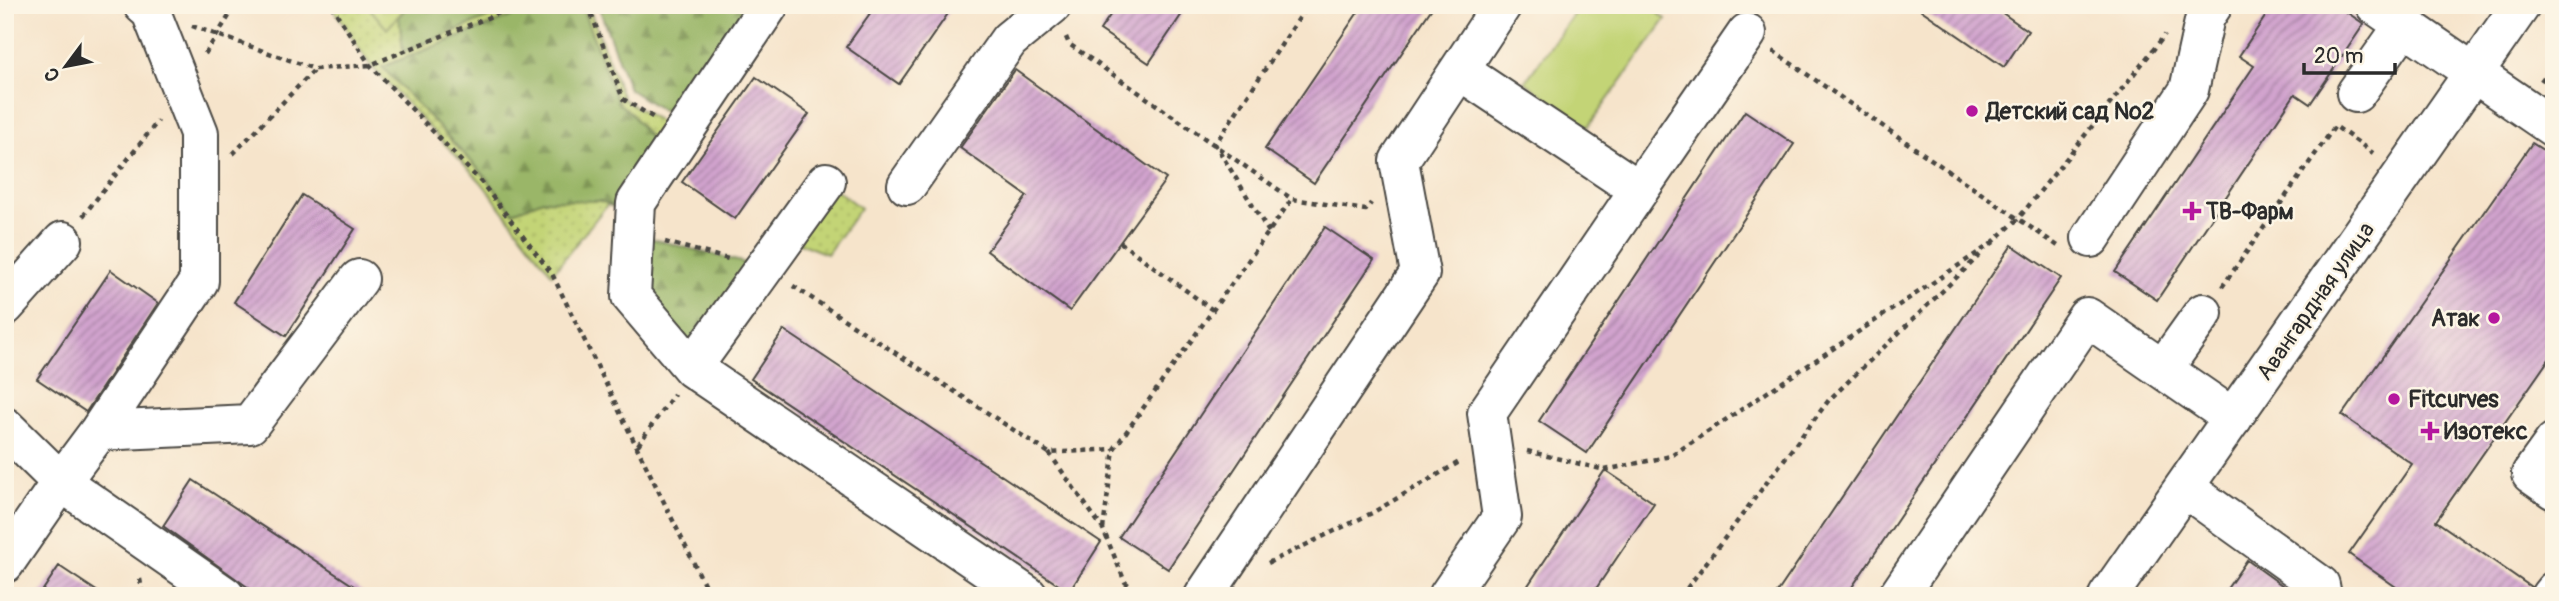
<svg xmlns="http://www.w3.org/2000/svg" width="2559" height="601" viewBox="0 0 2559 601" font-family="Pangolin,sans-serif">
	<defs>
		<pattern id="grass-dots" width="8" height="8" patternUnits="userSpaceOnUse" patternTransform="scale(1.75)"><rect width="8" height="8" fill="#c3d476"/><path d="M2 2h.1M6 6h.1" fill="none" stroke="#a8b666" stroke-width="1.8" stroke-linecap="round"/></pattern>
		<pattern id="forest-firs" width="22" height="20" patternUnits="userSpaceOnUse" patternTransform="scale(1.75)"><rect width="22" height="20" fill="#9ab667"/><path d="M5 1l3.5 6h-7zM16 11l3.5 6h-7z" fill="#7e9455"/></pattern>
		<pattern id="park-tufts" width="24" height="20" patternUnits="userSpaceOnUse" patternTransform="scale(1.75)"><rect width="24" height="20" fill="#c3d476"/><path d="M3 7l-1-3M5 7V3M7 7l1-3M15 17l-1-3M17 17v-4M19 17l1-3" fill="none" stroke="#a8b666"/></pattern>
		<pattern id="building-hatch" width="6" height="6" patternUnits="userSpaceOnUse" patternTransform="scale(1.75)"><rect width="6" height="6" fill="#d1a3ce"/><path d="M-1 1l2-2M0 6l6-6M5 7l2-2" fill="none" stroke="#aa85a7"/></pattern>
	</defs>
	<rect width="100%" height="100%" fill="#fcf5e5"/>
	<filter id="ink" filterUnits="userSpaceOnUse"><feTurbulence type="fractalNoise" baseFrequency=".0143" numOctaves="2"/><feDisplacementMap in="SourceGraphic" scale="14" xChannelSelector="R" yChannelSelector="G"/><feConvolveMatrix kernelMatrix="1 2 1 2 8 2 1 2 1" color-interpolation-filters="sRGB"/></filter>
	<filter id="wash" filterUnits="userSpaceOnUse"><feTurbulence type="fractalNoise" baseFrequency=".00686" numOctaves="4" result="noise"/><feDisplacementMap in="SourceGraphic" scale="28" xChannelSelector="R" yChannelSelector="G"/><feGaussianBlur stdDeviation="1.57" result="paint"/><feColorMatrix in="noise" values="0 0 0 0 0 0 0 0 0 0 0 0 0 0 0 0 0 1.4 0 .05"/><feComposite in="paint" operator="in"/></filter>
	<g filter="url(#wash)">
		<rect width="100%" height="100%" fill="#f6e4cb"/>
		<path fill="url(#grass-dots)" stroke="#778050" stroke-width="2" d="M 331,5 L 588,5 L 623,99 L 682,135 L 627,211 L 607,205 L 552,274 L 481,182 L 370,65 Z
			M 826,182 L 860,208 L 827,254 L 786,238 Z"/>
		<path fill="url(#forest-firs)" stroke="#627049" stroke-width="2" d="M 408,5 L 519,5 L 403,52 L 399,16 Z
			M 541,5 L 581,5 L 618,103 L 630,112 L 665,159 L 627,211 L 600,201 L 543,200 L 513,212 L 484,175 L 382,67 Z
			M 598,5 L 757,5 L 677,120 L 629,89 Z
			M 634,234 L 765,268 L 692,368 L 631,296 Z"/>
		<path fill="url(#park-tufts)" stroke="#778050" stroke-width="2" d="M 367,5 L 408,5 L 387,29 Z"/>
		<path fill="#c3d476" stroke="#778050" stroke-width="2" d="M 1580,5 L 1647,5 L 1666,19 L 1588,127 L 1525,82 Z"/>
		<g id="blocks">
			<path fill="url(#building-hatch)" d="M 876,5 L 954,5 L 899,84 L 846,47 Z
				M 1117,5 L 1188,5 L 1149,63 L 1100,30 Z
				M 1363,5 L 1434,5 L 1314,183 L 1265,149 Z
				M 1914,5 L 1991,5 L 2028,31 L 2004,67 Z
				M 2273,5 L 2336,5 L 2364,24 L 2310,104 L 2295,94 L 2157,300 L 2115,272 L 2254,66 L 2239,56 Z
				M 1015,70 L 1166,179 L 1070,311 L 987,251 L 1027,196 L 960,148 Z
				M 756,77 L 809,114 L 735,219 L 682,182 Z
				M 1745,111 L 1794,144 L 1587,453 L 1539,421 Z
				M 2532,143 L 2554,157 L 2554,352 L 2436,521 L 2531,587 L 2529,596 L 2409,596 L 2349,554 L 2412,464 L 2342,415 Z
				M 302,195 L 355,229 L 286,336 L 234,302 Z
				M 1325,227 L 1374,260 L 1168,569 L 1119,537 Z
				M 2012,245 L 2061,278 L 1846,596 L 1775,596 Z
				M 111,270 L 158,303 L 86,412 L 37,379 Z
				M 784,330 L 1101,542 L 1069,592 L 751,379 Z
				M 1605,470 L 1654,503 L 1591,596 L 1521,596 Z
				M 193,480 L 369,596 L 260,596 L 163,526 Z
				M 2247,560 L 2297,596 L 2222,596 Z
				M 59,566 L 104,596 L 39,596 Z"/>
		</g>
	</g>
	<g filter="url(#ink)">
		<use href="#blocks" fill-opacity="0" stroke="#494743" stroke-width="2"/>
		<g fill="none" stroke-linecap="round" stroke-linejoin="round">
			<g stroke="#494743" stroke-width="42">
				<path id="minor" d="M 769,5 L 636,203 L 631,296 L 692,368 L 1028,596
					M 2375,5 L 2554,128
					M 2356,93 L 2404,25
					M 907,185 L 1009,40 L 1052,5
					M 1639,190 L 1747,33
					M 2091,238 L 2189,90 L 2205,17 L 2213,5
					M 5,306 L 63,241
					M 692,368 L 826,182
					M 2163,369 L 2203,313
					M 5,427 L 61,482 L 99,431 L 199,281 L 199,133 L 151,12 L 143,5
					M 99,431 L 250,424 L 359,279
					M 2554,442 L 2531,474 L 2554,490
					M 2185,488 L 2320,585 L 2322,596
					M 5,563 L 61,482 L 225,596
					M 1204,596 L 1420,273 L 1399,161 L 1502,5
					M 1448,596 L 1502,517 L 1487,413 L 1639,190 L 1459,70
					M 1898,596 L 2087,317 L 2233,418
					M 2550,596 L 2554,591"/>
			</g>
			<g stroke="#494743" stroke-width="42">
				<path id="major" d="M 2108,596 L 2521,5"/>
			</g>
			<path stroke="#494743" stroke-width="4.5" stroke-dasharray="5 5" stroke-linecap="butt" d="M 331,5 L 370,65 L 481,182 L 552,274 L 710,596
				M 588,5 L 623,99 L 654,118
				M 192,26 L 315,69 L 370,65 L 519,5
				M 1066,37 L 1069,44 L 1292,199 L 1366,210 L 1371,203
				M 1773,51 L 2058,246
				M 205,54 L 236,5
				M 2541,81 L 2554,64
				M 233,154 L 315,69
				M 83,216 L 158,121
				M 1269,232 L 1215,144 L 1308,5
				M 665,242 L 728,259
				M 1120,242 L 1214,311
				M 1992,243 L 2018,219 L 2165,35
				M 793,286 L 1049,453 L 1114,449
				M 2222,287 L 2335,126 L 2373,153
				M 638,445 L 674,394
				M 1527,451 L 1605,470 L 1671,456 L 1994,242
				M 1049,453 L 1103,529 L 1125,582 L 1143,596
				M 1103,529 L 1114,449 L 1292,199
				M 1268,563 L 1372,513 L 1461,461
				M 140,579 L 143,596
				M 1681,596 L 1829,400 L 1983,252"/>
			<use href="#minor" stroke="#fff" stroke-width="38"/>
			<use href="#major" stroke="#fff" stroke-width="38"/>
		</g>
	</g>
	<g fill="#b5179e" stroke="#fcf5e5" stroke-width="2.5">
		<circle cx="1972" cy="111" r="7"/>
		<path d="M2188.5 200.5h7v7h7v7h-7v7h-7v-7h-7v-7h7z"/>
		<circle cx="2494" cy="318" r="7"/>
		<circle cx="2394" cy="399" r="7"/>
		<path d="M2426.5 420.5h7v7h7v7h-7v7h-7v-7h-7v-7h7z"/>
	</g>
	<g text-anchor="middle" stroke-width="5" stroke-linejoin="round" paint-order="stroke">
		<g font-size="23" font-weight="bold" fill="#2b2b2b" stroke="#fcf5e5" text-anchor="start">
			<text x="1986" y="119">Детский сад №2</text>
			<text x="2206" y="219">ТВ-Фарм</text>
			<text x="2480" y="326" text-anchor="end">Атак</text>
			<text x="2408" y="407">Fitcurves</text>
			<text x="2444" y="439">Изотекс</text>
		</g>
		<g font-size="23" fill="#2b2b2b" stroke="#fcf5e5">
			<text transform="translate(2315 301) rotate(-55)" y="8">Авангардная улица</text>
		</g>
	</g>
	<rect width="2559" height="601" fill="none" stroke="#fcf5e5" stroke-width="28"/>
	<g transform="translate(66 66) rotate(238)" stroke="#fcf5e5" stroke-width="5" paint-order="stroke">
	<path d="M0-5L12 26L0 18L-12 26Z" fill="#2b2b2b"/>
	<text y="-10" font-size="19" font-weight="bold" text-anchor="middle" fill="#2b2b2b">С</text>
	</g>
	<path d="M2304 63v10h91v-10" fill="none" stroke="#2b2b2b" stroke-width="3.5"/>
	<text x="2314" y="63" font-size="21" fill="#2b2b2b" stroke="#fcf5e5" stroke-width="5" paint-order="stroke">20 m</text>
</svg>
